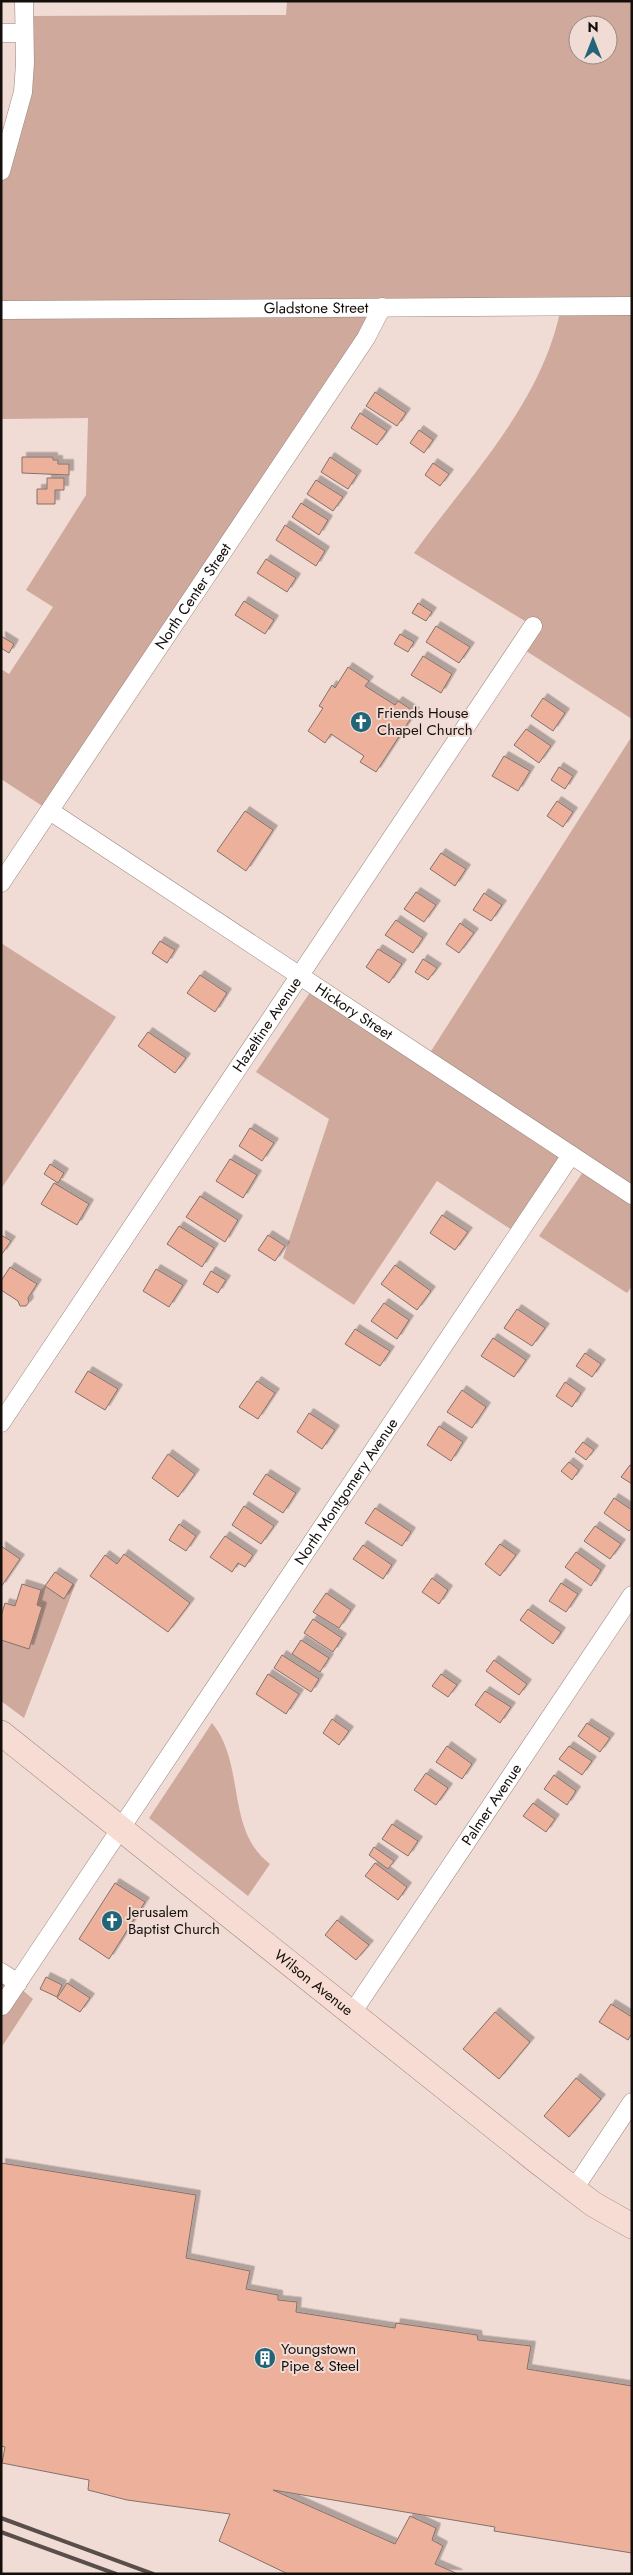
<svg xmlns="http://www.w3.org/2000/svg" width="633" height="2575" viewBox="0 0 633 2575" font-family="Jost,sans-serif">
	<defs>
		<filter id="shadow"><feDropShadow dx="4.5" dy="-4.5" stdDeviation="0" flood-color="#0004"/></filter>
	</defs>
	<rect width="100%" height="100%" fill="#f1dcd5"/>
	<path fill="#cea99c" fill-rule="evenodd" d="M 287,1 L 632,1 L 632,719 L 520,647 L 533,626 L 414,553 C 469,477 543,402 561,307 L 382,308 L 50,811 L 1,779 L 1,669 L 9,674 L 53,607 L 26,590 L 86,495 L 88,418 L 1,419 L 1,171 L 19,110 L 24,16 L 286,15 ZM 578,25 L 608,25 L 608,55 L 578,55 Z
		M 632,736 L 632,1195 L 571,1155 L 518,1234 L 437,1181 L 354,1305 L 283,1258 L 329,1119 L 256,1072 L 311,991 L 426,1059 Z
		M 1,943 L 116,1017 L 1,1189 Z
		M 583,1172 L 632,1204 L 632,1286 L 627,1293 L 539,1236 Z
		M 73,1584 L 75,1585 L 24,1718 L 1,1701 L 1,1640 L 29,1649 L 42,1607 L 37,1605 L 41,1590 L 45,1586 L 64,1598 Z
		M 212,1723 C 246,1764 225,1830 270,1864 L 248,1896 L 149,1818 Z
		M 1,1972 L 33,1999 L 1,2048 Z"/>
	<path fill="#edb09b" stroke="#83716b" filter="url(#shadow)" d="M 375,392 L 406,413 L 397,426 L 366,406 Z
		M 360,413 L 387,431 L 377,445 L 351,428 Z
		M 419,430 L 433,440 L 424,453 L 410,443 Z
		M 22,457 L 53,457 L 53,460 L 58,460 L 58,464 L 69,464 L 69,475 L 22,473 Z
		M 330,457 L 357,475 L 348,489 L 321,472 Z
		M 433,463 L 449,474 L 440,486 L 425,475 Z
		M 47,478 L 64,478 L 64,490 L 55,490 L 55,504 L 37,504 L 37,489 L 47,489 Z
		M 316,480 L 343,497 L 333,511 L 307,494 Z
		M 301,503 L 328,520 L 319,535 L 292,517 Z
		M 285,525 L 325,551 L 316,566 L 276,540 Z
		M 266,559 L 296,578 L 287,592 L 257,573 Z
		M 244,601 L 274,620 L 265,634 L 235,615 Z
		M 418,603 L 432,612 L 426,621 L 412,613 Z
		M 436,626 L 470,647 L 459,663 L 426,642 Z
		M 400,634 L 414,642 L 408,652 L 394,644 Z
		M 1,636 L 14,644 L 9,653 L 1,648 Z
		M 423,656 L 452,674 L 441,693 L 411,675 Z
		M 348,667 L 369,681 L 365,686 L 395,705 L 398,701 L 415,712 L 376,772 L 360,762 L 364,756 L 331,734 L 325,743 L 308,731 L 323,708 L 319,706 L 332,685 L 335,688 Z
		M 543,698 L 565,713 L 553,731 L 531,716 Z
		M 526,729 L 551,746 L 539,763 L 514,745 Z
		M 504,756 L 530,771 L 518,791 L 492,776 Z
		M 559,767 L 573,776 L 565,789 L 551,780 Z
		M 557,801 L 573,812 L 563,827 L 547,816 Z
		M 245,811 L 273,830 L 246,871 L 217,851 Z
		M 441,853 L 466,869 L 455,886 L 430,869 Z
		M 416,892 L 436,905 L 424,922 L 404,909 Z
		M 484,893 L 502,905 L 491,921 L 473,910 Z
		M 396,920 L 423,938 L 413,953 L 385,935 Z
		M 460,923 L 474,933 L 459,953 L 446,944 Z
		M 160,941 L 175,950 L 167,963 L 152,953 Z
		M 378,949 L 402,964 L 389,983 L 366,967 Z
		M 423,959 L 437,968 L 428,980 L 415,972 Z
		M 200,975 L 227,993 L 215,1012 L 187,993 Z
		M 148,1032 L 186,1058 L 175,1073 L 138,1046 Z
		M 250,1128 L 274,1143 L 262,1161 L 239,1146 Z
		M 230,1159 L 257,1175 L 243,1198 L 216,1181 Z
		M 50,1164 L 64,1173 L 58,1183 L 44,1174 Z
		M 54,1183 L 89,1204 L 77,1225 L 41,1204 Z
		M 200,1196 L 238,1220 L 225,1242 L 186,1217 Z
		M 442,1215 L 468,1232 L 455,1250 L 430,1233 Z
		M 179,1226 L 214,1248 L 202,1267 L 167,1244 Z
		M 1,1235 L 11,1241 L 2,1254 L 1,1253 Z
		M 268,1235 L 285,1246 L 275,1261 L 258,1250 Z
		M 395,1265 L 431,1291 L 417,1310 L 381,1284 Z
		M 10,1267 L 37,1284 L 28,1298 L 29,1302 L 26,1306 L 20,1306 L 18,1301 L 1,1290 L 1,1281 Z
		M 156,1269 L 183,1285 L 169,1307 L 143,1291 Z
		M 211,1271 L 226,1280 L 218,1293 L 203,1284 Z
		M 384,1303 L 409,1320 L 397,1339 L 371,1321 Z
		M 517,1309 L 545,1328 L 532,1346 L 504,1328 Z
		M 355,1329 L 390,1351 L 380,1366 L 345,1344 Z
		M 493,1338 L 526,1360 L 514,1377 L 481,1356 Z
		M 585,1353 L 601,1364 L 592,1377 L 576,1366 Z
		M 88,1371 L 118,1389 L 105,1410 L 75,1392 Z
		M 257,1381 L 275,1393 L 258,1419 L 239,1407 Z
		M 565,1382 L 581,1393 L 572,1407 L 556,1396 Z
		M 462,1390 L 486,1407 L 472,1428 L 447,1412 Z
		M 309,1413 L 335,1430 L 322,1449 L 297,1432 Z
		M 439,1426 L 463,1442 L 451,1461 L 427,1445 Z
		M 583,1442 L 594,1450 L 586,1460 L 575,1452 Z
		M 168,1454 L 195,1474 L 178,1497 L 152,1478 Z
		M 569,1462 L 579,1470 L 572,1480 L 561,1471 Z
		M 630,1465 L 632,1466 L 632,1484 L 621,1477 Z
		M 266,1474 L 296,1493 L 283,1513 L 253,1494 Z
		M 614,1498 L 632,1510 L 632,1528 L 629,1531 L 604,1513 Z
		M 244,1506 L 274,1526 L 261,1544 L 232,1525 Z
		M 375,1508 L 411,1532 L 402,1546 L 365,1523 Z
		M 179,1524 L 196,1536 L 186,1551 L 169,1540 Z
		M 595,1526 L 621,1544 L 610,1559 L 584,1541 Z
		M 225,1536 L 253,1555 L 245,1567 L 238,1563 L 232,1572 L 210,1557 Z
		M 500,1544 L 516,1555 L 500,1576 L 485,1564 Z
		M 363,1545 L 392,1565 L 383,1579 L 353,1559 Z
		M 1,1546 L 20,1559 L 1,1587 Z
		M 576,1552 L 601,1570 L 591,1586 L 565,1567 Z
		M 124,1554 L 190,1603 L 168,1632 L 90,1576 L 105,1555 L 117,1564 Z
		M 55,1572 L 73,1584 L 64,1599 L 45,1586 Z
		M 432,1578 L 448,1590 L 439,1604 L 422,1592 Z
		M 561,1583 L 578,1594 L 566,1612 L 549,1601 Z
		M 22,1584 L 41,1590 L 37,1605 L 42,1607 L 29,1649 L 1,1640 L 1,1616 L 5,1603 L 15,1606 Z
		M 326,1593 L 351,1610 L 339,1628 L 313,1612 Z
		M 528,1609 L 561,1632 L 553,1644 L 520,1620 Z
		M 313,1619 L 342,1638 L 333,1652 L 304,1633 Z
		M 301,1640 L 329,1658 L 320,1672 L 292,1654 Z
		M 282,1655 L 319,1679 L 311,1692 L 274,1668 Z
		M 494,1660 L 527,1684 L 519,1695 L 486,1671 Z
		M 268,1674 L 299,1694 L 286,1714 L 256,1694 Z
		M 441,1674 L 457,1685 L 448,1697 L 432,1686 Z
		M 485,1691 L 511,1707 L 500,1723 L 475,1705 Z
		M 332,1719 L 349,1731 L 339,1745 L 323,1733 Z
		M 587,1723 L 610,1738 L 600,1752 L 578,1736 Z
		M 447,1746 L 472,1764 L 462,1779 L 436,1762 Z
		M 569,1746 L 592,1761 L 582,1775 L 559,1759 Z
		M 426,1773 L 448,1788 L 436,1805 L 414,1790 Z
		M 554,1775 L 576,1791 L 567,1805 L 544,1789 Z
		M 533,1803 L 555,1819 L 546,1832 L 523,1816 Z
		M 392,1824 L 418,1841 L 408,1856 L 382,1839 Z
		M 374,1847 L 394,1861 L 388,1869 L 369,1855 Z
		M 375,1863 L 407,1887 L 398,1900 L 365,1876 Z
		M 115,1883 L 145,1902 L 109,1959 L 79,1939 Z
		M 337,1920 L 369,1945 L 356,1960 L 325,1935 Z
		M 46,1977 L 62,1985 L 57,1997 L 40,1989 Z
		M 67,1983 L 90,1998 L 80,2012 L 57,1998 Z
		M 611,2004 L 632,2017 L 632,2033 L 628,2040 L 599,2022 Z
		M 495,2012 L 530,2042 L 499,2079 L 463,2049 Z
		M 576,2078 L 601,2099 L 569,2137 L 544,2116 Z
		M 1,2163 L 196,2195 L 186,2258 L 250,2271 L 246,2289 L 278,2295 L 278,2300 L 297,2302 L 296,2312 L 395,2328 L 396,2323 L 477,2335 L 478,2340 L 531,2346 L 527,2369 L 632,2386 L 632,2553 L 494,2531 L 495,2527 L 273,2490 L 395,2544 L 410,2516 L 436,2528 L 432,2540 L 443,2546 L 435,2564 L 458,2574 L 288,2574 L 219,2541 L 230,2514 L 127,2500 L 88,2490 L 89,2480 L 2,2463 L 5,2447 L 1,2446 Z"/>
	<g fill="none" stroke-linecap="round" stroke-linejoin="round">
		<g stroke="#98857f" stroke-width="19">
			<g id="minor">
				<path d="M 1,33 L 24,33"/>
				<path d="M 1,171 L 23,92 L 25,63 L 24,1"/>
				<path id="s1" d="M 1,310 L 632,306"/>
				<path id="s2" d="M 50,811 L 632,1195"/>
				<path id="s3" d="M 1,883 L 366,338 L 382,307"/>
				<path id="s4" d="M 1,1423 L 533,626"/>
				<path d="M 1,1972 L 18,1983"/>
				<path id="s5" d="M 2,2006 L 571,1155"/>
				<path id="s6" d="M 352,2013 L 632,1595"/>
				<path d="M 574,2189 L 632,2102"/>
			</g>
		</g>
		<g stroke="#98857f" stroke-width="26">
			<g id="secondary">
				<path id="s7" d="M 1,1733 L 537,2161 L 593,2204 L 632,2226"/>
			</g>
		</g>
		<use href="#minor" stroke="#fff" stroke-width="18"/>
		<use href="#secondary" stroke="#f7dcd3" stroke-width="25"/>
		<path stroke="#594e4a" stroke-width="4" d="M 1,2518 L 153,2574
			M 1,2532 L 116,2574"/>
	</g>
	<defs>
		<g id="church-disc" transform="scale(1.125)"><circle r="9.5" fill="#226578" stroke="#f1dcd5"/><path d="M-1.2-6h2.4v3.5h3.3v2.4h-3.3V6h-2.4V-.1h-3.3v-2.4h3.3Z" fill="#fff"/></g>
		<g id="building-disc" transform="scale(1.125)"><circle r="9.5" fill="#226578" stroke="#f1dcd5"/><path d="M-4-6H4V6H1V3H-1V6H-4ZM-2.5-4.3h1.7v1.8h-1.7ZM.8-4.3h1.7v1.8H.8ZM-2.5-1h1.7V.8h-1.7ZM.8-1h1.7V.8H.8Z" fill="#fff"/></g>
	</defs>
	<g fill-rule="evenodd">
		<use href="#church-disc" x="361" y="722"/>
		<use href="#church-disc" x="112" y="1921"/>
		<use href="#building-disc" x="265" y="2358"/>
	</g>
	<g text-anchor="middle" stroke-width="4" stroke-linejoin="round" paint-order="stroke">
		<g font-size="15" fill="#150f0c" stroke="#f1dcd5">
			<text dy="5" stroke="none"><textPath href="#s1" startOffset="315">Gladstone Street</textPath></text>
			<text dy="5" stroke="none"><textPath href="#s3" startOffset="345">North Center Street</textPath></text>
			<text dy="5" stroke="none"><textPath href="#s2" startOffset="364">Hickory Street</textPath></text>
			<text dy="5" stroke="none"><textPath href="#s4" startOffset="479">Hazeltine Avenue</textPath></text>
			<text dy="5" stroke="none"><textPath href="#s5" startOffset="619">North Montgomery Avenue</textPath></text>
			<text dy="5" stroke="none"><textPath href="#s6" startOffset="251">Palmer Avenue</textPath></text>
			<text dy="5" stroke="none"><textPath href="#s7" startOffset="400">Wilson Avenue</textPath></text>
		</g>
		<g font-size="15" fill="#150f0c" stroke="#f1dcd5" text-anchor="start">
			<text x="377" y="718">Friends House<tspan x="377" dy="17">Chapel Church</tspan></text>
			<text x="128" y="1917">Jerusalem<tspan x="128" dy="17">Baptist Church</tspan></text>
			<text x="281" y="2354">Youngstown<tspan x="281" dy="17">Pipe &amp; Steel</tspan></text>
		</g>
	</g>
	<rect width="633" height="2575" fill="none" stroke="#150f0c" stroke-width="5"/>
	<g transform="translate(593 40)"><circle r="24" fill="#f1dcd5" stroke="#998a85"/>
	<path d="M0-4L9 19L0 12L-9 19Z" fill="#226578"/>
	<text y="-8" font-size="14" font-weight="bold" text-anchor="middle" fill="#150f0c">N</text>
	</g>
</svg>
